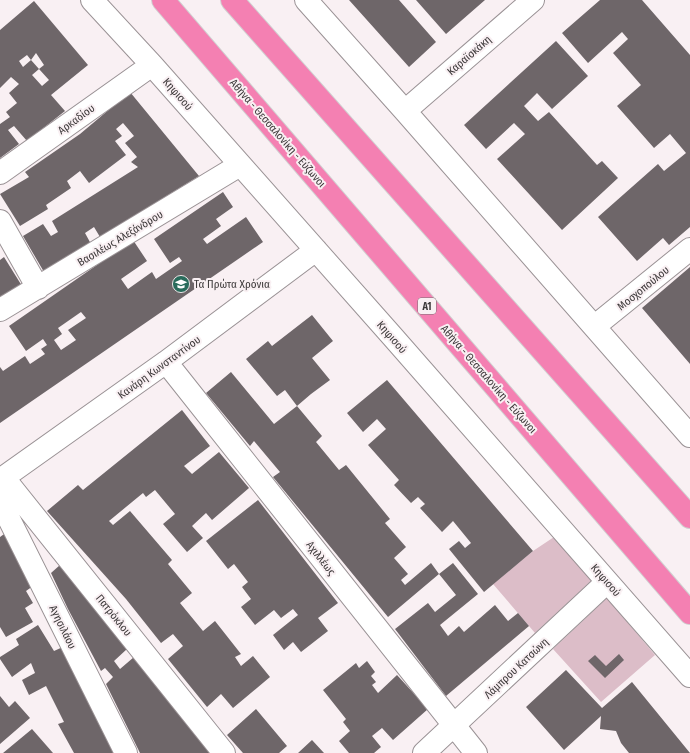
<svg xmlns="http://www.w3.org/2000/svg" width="690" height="753" viewBox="0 0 690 753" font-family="'Fira Sans Condensed',sans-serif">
	<rect width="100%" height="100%" fill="#f9f0f3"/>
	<path fill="#dcbdc8" d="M 554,537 L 592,580 L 535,633 L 493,584 L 533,551 Z
		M 607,598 L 655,655 L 601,702 L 553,649 Z"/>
	<path fill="#6e6669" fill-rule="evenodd" d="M 349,0 L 399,0 L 436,42 L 409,67 Z
		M 416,0 L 485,0 L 446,34 Z
		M 600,0 L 642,0 L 690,55 L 690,227 L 669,245 L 663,238 L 637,261 L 598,217 L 658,164 L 664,171 L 686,153 L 670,134 L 654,148 L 617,106 L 641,85 L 613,53 L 628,39 L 622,32 L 588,63 L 562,33 Z
		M 34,1 L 88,65 L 51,95 L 65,111 L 27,141 L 14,126 L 8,130 L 19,144 L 0,158 L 0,124 L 10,117 L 6,112 L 17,103 L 9,93 L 19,84 L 11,77 L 0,88 L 0,30 ZM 36,53 L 44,65 L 39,69 L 49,80 L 42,86 L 32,75 L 39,69 L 31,60 ZM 27,55 L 31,60 L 23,67 L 19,61 Z
		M 556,41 L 588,76 L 552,109 L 537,93 L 524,106 L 538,121 L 549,112 L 597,165 L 602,161 L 618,178 L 562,230 L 497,159 L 525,134 L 514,123 L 486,149 L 464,125 Z
		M 130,92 L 199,176 L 100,237 L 94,227 L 85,233 L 91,244 L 44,272 L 23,236 L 43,224 L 51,236 L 58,232 L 52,221 L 138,167 L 131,162 L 137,157 L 125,143 L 134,136 L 123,123 L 116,129 L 122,136 L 115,141 L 126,155 L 89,183 L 80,171 L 67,181 L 71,188 L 46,205 L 48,209 L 20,226 L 0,194 L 29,177 L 25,172 L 80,134 Z
		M 223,192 L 233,207 L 216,219 L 221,226 L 203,239 L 207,244 L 246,217 L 263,242 L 0,423 L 0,367 L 3,371 L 25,356 L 30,364 L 45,354 L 41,349 L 47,345 L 43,339 L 26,351 L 9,326 L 133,240 L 147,261 L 121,279 L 128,289 L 152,272 L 156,279 L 182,261 L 179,257 L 170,263 L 154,239 ZM 81,312 L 86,318 L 68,330 L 76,340 L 61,350 L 54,340 L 62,334 L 58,328 Z
		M 4,257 L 22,286 L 0,299 L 0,260 Z
		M 690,267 L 690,364 L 642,308 Z
		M 312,315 L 333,341 L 312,358 L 330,380 L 311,394 L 297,406 L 285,390 L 277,396 L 246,359 L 268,341 L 272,346 Z
		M 231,372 L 274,424 L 297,406 L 322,436 L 316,442 L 339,470 L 346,465 L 390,519 L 385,523 L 406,547 L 394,558 L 408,574 L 401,580 L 405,585 L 431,563 L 439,574 L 453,563 L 478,594 L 440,625 L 448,636 L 459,626 L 464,632 L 495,605 L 508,621 L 518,613 L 529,626 L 446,696 L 395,629 L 428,603 L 435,612 L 456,595 L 439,574 L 388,617 L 273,477 L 280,472 L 254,441 L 250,446 L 206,393 Z
		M 387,380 L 533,551 L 484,592 L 449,549 L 459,541 L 465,548 L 471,543 L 453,521 L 442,532 L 420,508 L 425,504 L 418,497 L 411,503 L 394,485 L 399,480 L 368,445 L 386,429 L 377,419 L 363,432 L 347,413 Z
		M 182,410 L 210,446 L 184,466 L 192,474 L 219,452 L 249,488 L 212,520 L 206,513 L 192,526 L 203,538 L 187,552 L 163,524 L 175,514 L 155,490 L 146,497 L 143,493 L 109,521 L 113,525 L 130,511 L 172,560 L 168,564 L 192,593 L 180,603 L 203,631 L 215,621 L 241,654 L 235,657 L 241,666 L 253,656 L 270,677 L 233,708 L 221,694 L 207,707 L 168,659 L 183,646 L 173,634 L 161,643 L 126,599 L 47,511 L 78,485 L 83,490 Z
		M 258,500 L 338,603 L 318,618 L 328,631 L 301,652 L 293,642 L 284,650 L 273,635 L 298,615 L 293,609 L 281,618 L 274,610 L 255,625 L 241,607 L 251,599 L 242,587 L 248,582 L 234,564 L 228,569 L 206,541 Z
		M 7,532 L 33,586 L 26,591 L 33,603 L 25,608 L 33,622 L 6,637 L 0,627 L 0,537 Z
		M 60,565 L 127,649 L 114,661 L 120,669 L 134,657 L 210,753 L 140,753 L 106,684 L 113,677 L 105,668 L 101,671 L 68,609 L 51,573 Z
		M 38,625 L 54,651 L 65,646 L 117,753 L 74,753 L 58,724 L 64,722 L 46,686 L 29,695 L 22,680 L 35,673 L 31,663 L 12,677 L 0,659 L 0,657 L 19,645 L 16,639 Z
		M 619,654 L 624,660 L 605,678 L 588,661 L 595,655 L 606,666 Z
		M 367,661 L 375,672 L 371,676 L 376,682 L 372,685 L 378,693 L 397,675 L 428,709 L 393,740 L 382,728 L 372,736 L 381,747 L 374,753 L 349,753 L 339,741 L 350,731 L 343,722 L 346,719 L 323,690 L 356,663 L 359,668 Z
		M 566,670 L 602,708 L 632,682 L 690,753 L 629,753 L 621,743 L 616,731 L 600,729 L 601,716 L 564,750 L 526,707 Z
		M 0,696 L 9,707 L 15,701 L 30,718 L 0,744 Z
		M 256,709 L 287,746 L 279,753 L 243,753 L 227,735 Z
		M 32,729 L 53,753 L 3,753 Z
		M 312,740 L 324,753 L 298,753 Z"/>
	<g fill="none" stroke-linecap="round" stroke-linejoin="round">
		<g stroke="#9a9295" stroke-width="24">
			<path id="street" d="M 92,0 L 152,65 L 392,336 L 690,676
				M 306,0 L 405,111 L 690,436
				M 405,111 L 533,0
				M 0,173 L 152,65
				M 0,221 L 38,288
				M 0,310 L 240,165
				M 595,326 L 690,249
				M 166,362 L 476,753
				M 3,477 L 224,753
				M 0,480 L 166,362 L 316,250
				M 0,501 L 126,753
				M 424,753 L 607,582"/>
		</g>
		<g stroke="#d0cfd0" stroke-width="24">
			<path id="highway" d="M 163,0 L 690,613
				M 232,0 L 690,517"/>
		</g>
		<use href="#street" stroke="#fff" stroke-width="22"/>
		<use href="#highway" stroke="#f480b2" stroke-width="22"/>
	</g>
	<defs>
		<g id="school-disc" transform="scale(0.9)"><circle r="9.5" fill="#296b5b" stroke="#f9f0f3"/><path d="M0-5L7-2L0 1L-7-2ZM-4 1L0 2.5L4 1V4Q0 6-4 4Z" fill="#fff"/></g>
	</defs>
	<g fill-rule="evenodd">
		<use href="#school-disc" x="181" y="284"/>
	</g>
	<g text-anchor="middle" stroke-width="4" stroke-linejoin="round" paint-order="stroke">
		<rect fill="#f9f0f3" stroke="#757072" stroke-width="1" x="418" y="298" width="18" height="16" rx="3"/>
		<g font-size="10" font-weight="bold" fill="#3d393a">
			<text x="427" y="310">Α1</text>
		</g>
		<g font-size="11" fill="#3d393a" stroke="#f9f0f3">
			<text transform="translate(469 55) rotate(-41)" y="4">Καραϊσκάκη</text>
			<text transform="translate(178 94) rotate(49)" y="4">Κηφισού</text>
			<text transform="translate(76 119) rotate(-36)" y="4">Αρκαδίου</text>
			<text transform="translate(278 133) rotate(49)" y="4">Αθήνα - Θεσσαλονίκη - Εύζωνοι</text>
			<text transform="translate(120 238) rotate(-31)" y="4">Βασιλέως Αλεξάνδρου</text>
			<text transform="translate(643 288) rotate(-39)" y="4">Μοσχοπούλου</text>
			<text transform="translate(392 337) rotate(49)" y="4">Κηφισού</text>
			<text transform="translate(159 367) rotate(-36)" y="4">Κανάρη Κωνσταντίνου</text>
			<text transform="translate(489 379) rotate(49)" y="4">Αθήνα - Θεσσαλονίκη - Εύζωνοι</text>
			<text transform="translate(321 558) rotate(52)" y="4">Αχιλλέως</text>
			<text transform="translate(606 580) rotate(49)" y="4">Κηφισού</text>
			<text transform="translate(114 615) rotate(51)" y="4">Πατρόκλου</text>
			<text transform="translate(63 627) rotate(64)" y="4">Αγησιλάου</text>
			<text transform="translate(516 668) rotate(-43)" y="4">Λάμπρου Κατσώνη</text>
		</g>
		<g font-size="11" fill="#3d393a" stroke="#f9f0f3" text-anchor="start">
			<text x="194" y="288">Τα Πρώτα Χρόνια</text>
		</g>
	</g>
</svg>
